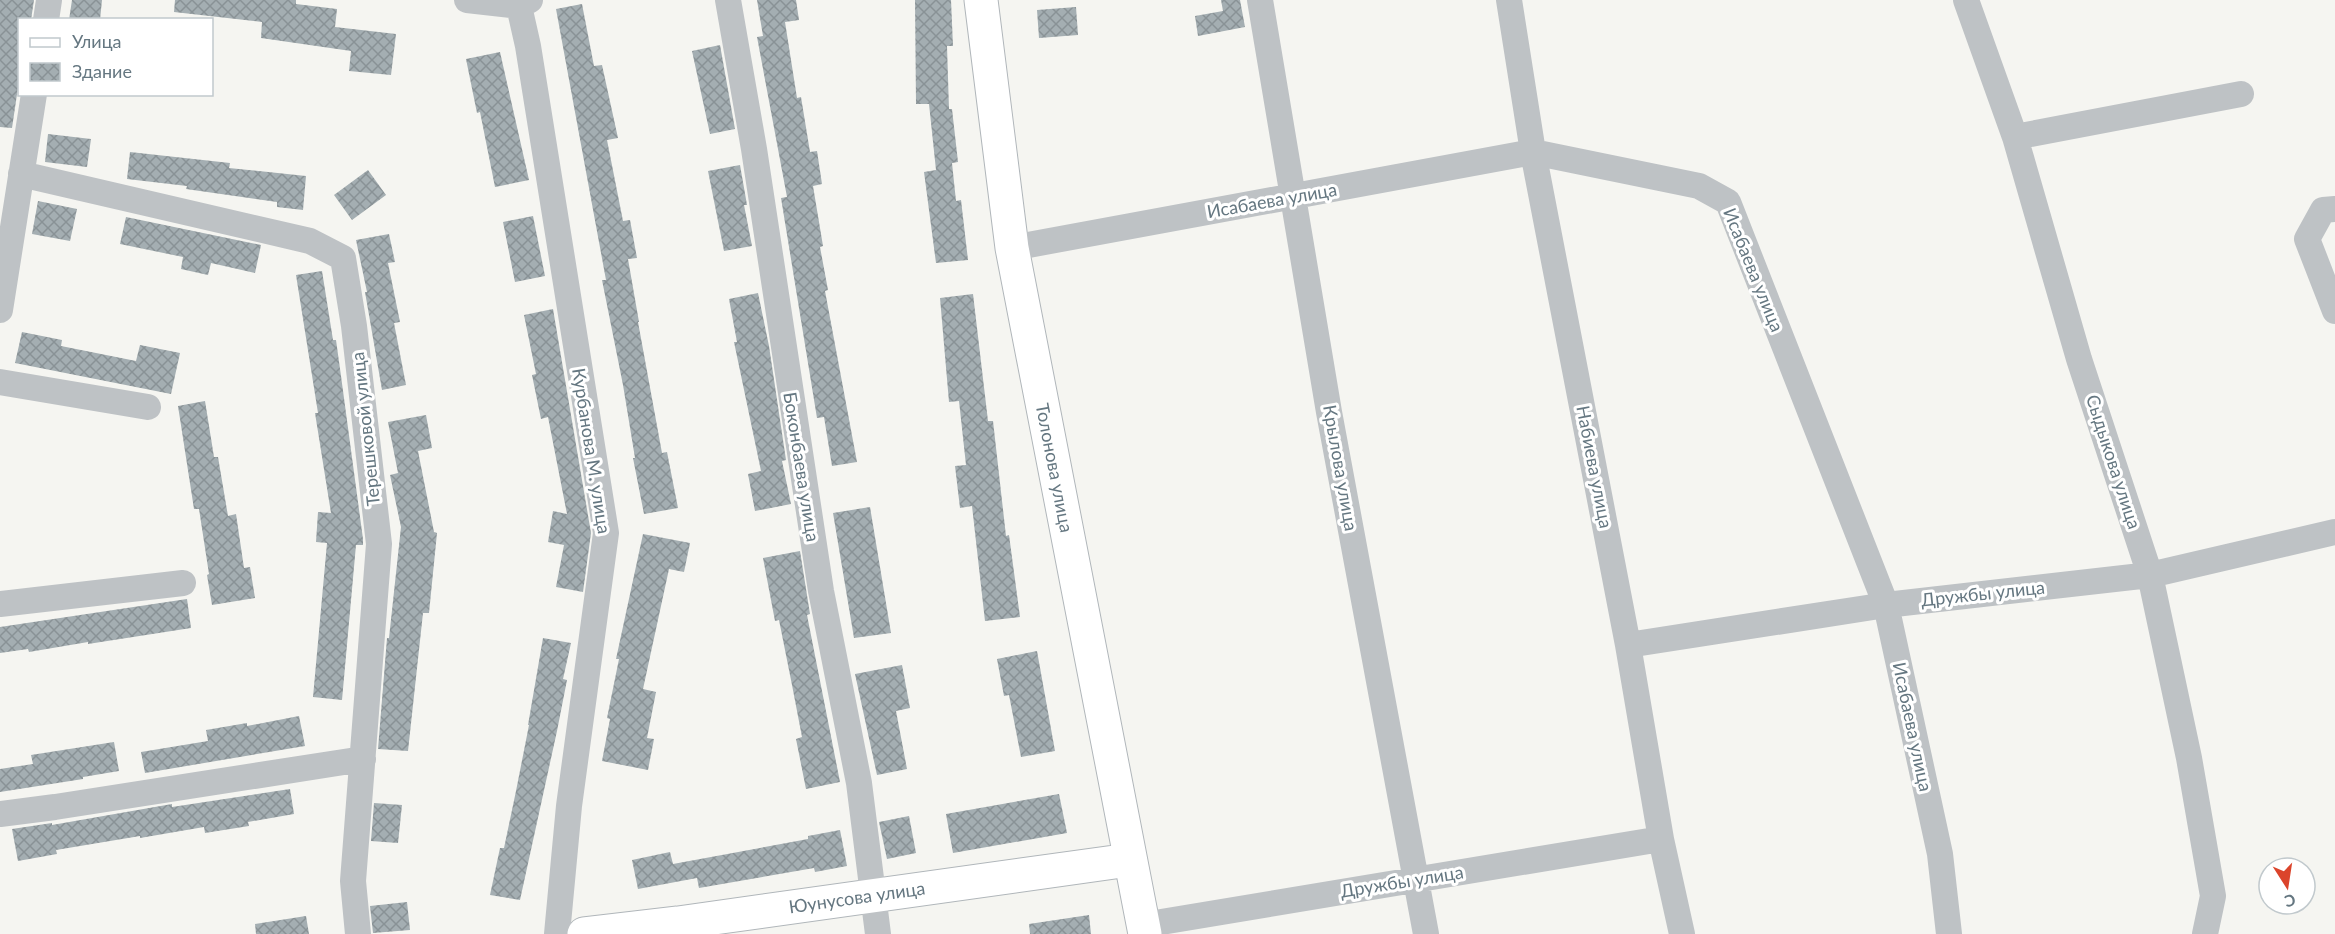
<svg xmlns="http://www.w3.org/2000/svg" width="2335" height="934" viewBox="0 0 2335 934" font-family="Lato,sans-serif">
	<defs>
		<pattern id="building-cross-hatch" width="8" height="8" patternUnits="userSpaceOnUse" patternTransform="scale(1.5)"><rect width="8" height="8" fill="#a4aeb2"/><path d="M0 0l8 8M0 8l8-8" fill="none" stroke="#899296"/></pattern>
	</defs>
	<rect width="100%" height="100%" fill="#f5f5f1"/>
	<path fill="url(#building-cross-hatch)" d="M 0,0 L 34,0 L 31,20 L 20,20 L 20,74 L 12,128 L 0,127 Z
		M 72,0 L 102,0 L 100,20 L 69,20 Z
		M 175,0 L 296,0 L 296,4 L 337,9 L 335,27 L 396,34 L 391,75 L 349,71 L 351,51 L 261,38 L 262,22 L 174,12 Z
		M 757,0 L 796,0 L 799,20 L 785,22 L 797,98 L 801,97 L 810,152 L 817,151 L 822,184 L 813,186 L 823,246 L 820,247 L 828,290 L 825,291 L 857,462 L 832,466 L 824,417 L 817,418 L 781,198 L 787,197 L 757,37 L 763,36 Z
		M 915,0 L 951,0 L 953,46 L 947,46 L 949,109 L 952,109 L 958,162 L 952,163 L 956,201 L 961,200 L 968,260 L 936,263 L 924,172 L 936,170 L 929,104 L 916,104 Z
		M 1221,0 L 1240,0 L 1245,27 L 1198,36 L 1195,16 L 1223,11 Z
		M 582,4 L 594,66 L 602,65 L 618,138 L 607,140 L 623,221 L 630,220 L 637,258 L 628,259 L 639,322 L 638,322 L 662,453 L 667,452 L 678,508 L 644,514 L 633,458 L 635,458 L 623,385 L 602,280 L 606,280 L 556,9 Z
		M 1076,7 L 1078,35 L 1039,38 L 1037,10 Z
		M 720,45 L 735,129 L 710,134 L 692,51 Z
		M 500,52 L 529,180 L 495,187 L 480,112 L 477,113 L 466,59 Z
		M 48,134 L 91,139 L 87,167 L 45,162 Z
		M 130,152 L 230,163 L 229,168 L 306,176 L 303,210 L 277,207 L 277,202 L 186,189 L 187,186 L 127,179 Z
		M 740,165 L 747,205 L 744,205 L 752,246 L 724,251 L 708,171 Z
		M 368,170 L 386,195 L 352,220 L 334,195 Z
		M 38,201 L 77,209 L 70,241 L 32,234 Z
		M 533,216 L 545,276 L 515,282 L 503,222 Z
		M 126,217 L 261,245 L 255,273 L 211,263 L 208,275 L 181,269 L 183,257 L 120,244 Z
		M 389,234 L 395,262 L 388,263 L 400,322 L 394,323 L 406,385 L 382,390 L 365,292 L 367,292 L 356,240 Z
		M 322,271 L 333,340 L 336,340 L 341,376 L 363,539 L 363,545 L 356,545 L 342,700 L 313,697 L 327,543 L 316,542 L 318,512 L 331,513 L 315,413 L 318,413 L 296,275 Z
		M 758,293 L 769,346 L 786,460 L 782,461 L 791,504 L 755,511 L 748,474 L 761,471 L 734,342 L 737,342 L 729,299 Z
		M 973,294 L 988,421 L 993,421 L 1006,536 L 1009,535 L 1020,617 L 985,621 L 972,506 L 960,508 L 955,466 L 966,465 L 959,401 L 949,402 L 940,298 Z
		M 553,309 L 591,533 L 583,592 L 556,587 L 564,545 L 548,542 L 553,511 L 567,514 L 548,417 L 541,419 L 532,375 L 536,374 L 524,315 Z
		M 22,332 L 62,340 L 61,346 L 136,361 L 140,345 L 180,353 L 171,394 L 15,363 Z
		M 205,401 L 214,457 L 218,457 L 228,516 L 236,514 L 244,568 L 250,567 L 255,598 L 212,605 L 207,575 L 209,574 L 199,509 L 194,509 L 178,406 Z
		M 426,415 L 432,448 L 418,451 L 434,532 L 437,533 L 429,613 L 423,613 L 408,751 L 378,749 L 387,638 L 389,638 L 401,527 L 390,475 L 398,473 L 388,422 Z
		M 870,507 L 891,633 L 854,638 L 833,513 Z
		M 643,534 L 690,543 L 684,572 L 669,569 L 643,689 L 656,692 L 647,738 L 654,739 L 648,770 L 602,761 L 610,719 L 607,718 L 619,659 L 616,659 Z
		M 800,551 L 810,614 L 807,615 L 840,782 L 806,789 L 796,739 L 802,737 L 792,685 L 779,620 L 775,621 L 763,558 Z
		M 187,599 L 191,628 L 88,644 L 88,642 L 29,652 L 28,649 L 0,653 L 0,627 Z
		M 543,638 L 571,643 L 563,679 L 567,680 L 557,731 L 520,900 L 490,895 L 500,848 L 504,848 L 516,791 L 529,725 L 528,725 Z
		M 1037,651 L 1055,751 L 1021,757 L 1009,695 L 1004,696 L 997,659 Z
		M 902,665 L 910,708 L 896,711 L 907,769 L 877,775 L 855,674 Z
		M 299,716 L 305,746 L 145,773 L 141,752 L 208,741 L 206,730 L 247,723 L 247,726 Z
		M 114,742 L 119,771 L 83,777 L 83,779 L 0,792 L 0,769 L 33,764 L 31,755 Z
		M 290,789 L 294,814 L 248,822 L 249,826 L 205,833 L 204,827 L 140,838 L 140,836 L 56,850 L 57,854 L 18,861 L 12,829 L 52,823 L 52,825 L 172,804 L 172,807 Z
		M 1059,794 L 1067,833 L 953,853 L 946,814 Z
		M 374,803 L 402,805 L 398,843 L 371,841 Z
		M 909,816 L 916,853 L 887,859 L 879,822 Z
		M 840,830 L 847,866 L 815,872 L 814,868 L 699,888 L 697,878 L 638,889 L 632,860 L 670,852 L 673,864 L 808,839 L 808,836 Z
		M 407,902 L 410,930 L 373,933 L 370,906 Z
		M 1089,915 L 1091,934 L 1030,934 L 1029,924 Z
		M 306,916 L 309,934 L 256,934 L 255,924 Z"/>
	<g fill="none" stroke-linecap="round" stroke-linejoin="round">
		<g stroke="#b0b6ba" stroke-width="35">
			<path id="secondary" d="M 981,0 L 1012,248 L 1145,934
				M 584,934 L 678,923 L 1129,860"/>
		</g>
		<path stroke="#bec2c5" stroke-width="26" d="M 467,0 L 519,6 L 530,0
			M 728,0 L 754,149 L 821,591 L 859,783 L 878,934
			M 1260,0 L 1329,412 L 1426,934
			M 1509,0 L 1533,152 L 1628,645 L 1661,839 L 1682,934
			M 1966,0 L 2015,137 L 2079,359 L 2150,575 L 2189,758 L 2213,896 L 2205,934
			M 519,6 L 528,46 L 606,533 L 569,806 L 557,934
			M 46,20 L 49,0
			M 2015,137 L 2241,94
			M 21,174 L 310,241 L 343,258 L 354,326 L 379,544 L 353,881 L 358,934
			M 2335,209 L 2323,210 L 2307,239 L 2335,311
			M 1012,248 L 1533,152 L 1699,186 L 1728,202 L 1886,605 L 1940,854 L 1949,934
			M 0,310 L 34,94
			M 0,382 L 148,407
			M 0,604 L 183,583
			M 1628,645 L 1886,605 L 2150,575 L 2335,532
			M 0,814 L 55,807 L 363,759
			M 1143,925 L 1661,839"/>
		<use href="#secondary" stroke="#fff" stroke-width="33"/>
	</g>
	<g text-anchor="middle" stroke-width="6" stroke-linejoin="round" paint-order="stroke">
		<g font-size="18" fill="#657781" stroke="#fff">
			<text transform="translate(1272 201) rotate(-10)" y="6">Исабаева улица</text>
			<text transform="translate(1753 270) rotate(68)" y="6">Исабаева улица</text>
			<text transform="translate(366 429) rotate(-96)" y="6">Терешковой улица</text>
			<text transform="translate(591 451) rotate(81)" y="6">Курбанова М. улица</text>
			<text transform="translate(2113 462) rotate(72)" y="6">Сыдыкова улица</text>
			<text transform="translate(801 467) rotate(81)" y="6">Боконбаева улица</text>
			<text transform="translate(1594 467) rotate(79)" y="6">Набиева улица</text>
			<text transform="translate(1054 468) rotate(79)" y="6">Толонова улица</text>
			<text transform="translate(1340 468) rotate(80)" y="6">Крылова улица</text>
			<text transform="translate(1983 594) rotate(-6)" y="6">Дружбы улица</text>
			<text transform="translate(1912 727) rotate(78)" y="6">Исабаева улица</text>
			<text transform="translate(1402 882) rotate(-9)" y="6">Дружбы улица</text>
			<text transform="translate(857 898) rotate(-8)" y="6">Юунусова улица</text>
		</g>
	</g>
	<rect x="18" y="18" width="195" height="78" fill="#ffffff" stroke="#c1c9cd" stroke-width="1.5"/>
	<rect x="30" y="38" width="30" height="9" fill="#ffffff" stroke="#c1c9cd" stroke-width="1.5"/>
	<text x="72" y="48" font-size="18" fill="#657781">Улица</text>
	<rect x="30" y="63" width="30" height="18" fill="url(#building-cross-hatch)" stroke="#c1c9cd" stroke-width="1.5"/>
	<text x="72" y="78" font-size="18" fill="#657781">Здание</text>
	<g transform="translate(2287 886) rotate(168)"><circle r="28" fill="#ffffff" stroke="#c1c9cd" stroke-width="1.5"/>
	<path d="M0-4.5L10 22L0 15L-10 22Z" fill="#db442b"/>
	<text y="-9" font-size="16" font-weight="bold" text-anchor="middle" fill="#657781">С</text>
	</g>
</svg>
